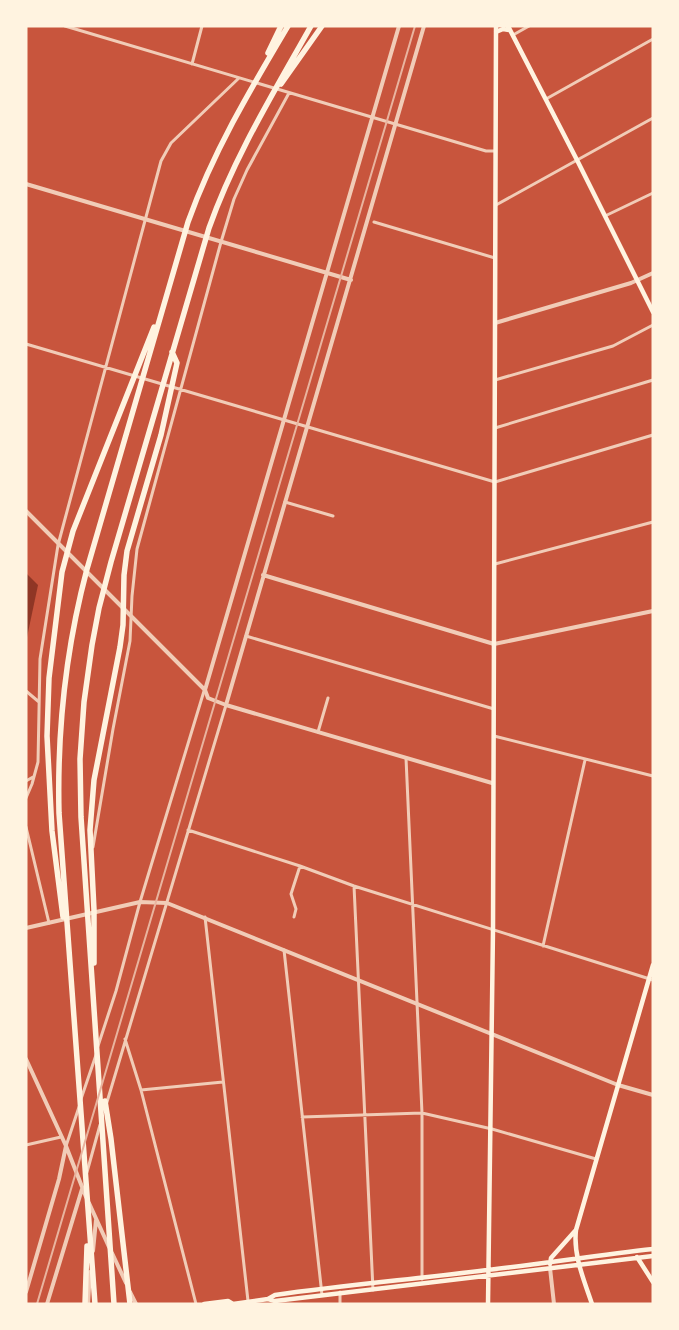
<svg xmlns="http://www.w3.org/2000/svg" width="679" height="1330" viewBox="0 0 679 1330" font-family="Signika,sans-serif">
	<rect width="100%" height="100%" fill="#c8553d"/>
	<path fill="#8f3625" d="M 26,573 L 38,585 L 26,642 Z"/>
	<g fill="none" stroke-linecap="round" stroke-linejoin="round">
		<path stroke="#f1ccb7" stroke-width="3" d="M 65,26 L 486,151 L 495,151
			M 513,35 L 529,26
			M 192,64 L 202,26
			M 546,99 L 653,39
			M 496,205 L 653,118
			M 605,216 L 653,193
			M 374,222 L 495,258
			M 26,344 L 495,482 L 653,435
			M 495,380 L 613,346 L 653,325
			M 495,428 L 653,380
			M 285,502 L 333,516
			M 495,564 L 653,522
			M 246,636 L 494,709
			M 26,691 L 39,702
			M 318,732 L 328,698
			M 494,736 L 653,776
			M 406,758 L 422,1113 L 422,1279
			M 26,781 L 33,777
			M 26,798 L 32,784 L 38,762 L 40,659 L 58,545 L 161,161 L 171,143 L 239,78
			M 26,827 L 49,923
			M 188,830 L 300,866 L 354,886 L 653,980
			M 93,847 L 113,729 L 130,641 L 132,596 L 137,549 L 221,242 L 234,199 L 247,170 L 289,93
			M 354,886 L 373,1290
			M 205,917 L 248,1301
			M 294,917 L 296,909 L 291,894 L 300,866
			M 543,946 L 585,760
			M 284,950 L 322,1295
			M 125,1039 L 141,1090 L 196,1304
			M 98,1046 L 116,991 L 140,902 L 204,691
			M 141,1090 L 223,1082
			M 81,1099 L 96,1055
			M 107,1102 L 226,705
			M 302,1117 L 422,1113 L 492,1129 L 596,1159
			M 26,1145 L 61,1137
			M 66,1146 L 79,1107
			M 87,1172 L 100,1125
			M 340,1292 L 340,1304"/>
		<path stroke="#f1ccb7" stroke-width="4" d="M 26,184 L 351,280
			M 495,323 L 631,283 L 653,273
			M 26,511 L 205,690 L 208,698 L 226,705 L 492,783
			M 263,575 L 494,644 L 653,611
			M 205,690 L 399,26
			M 226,705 L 424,26
			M 26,928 L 140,902 L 167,903 L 618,1085 L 653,1095
			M 26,1059 L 66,1146 L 86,1197
			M 89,1203 L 109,1247
			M 93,1251 L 96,1220
			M 112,1253 L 126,1283
			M 550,1268 L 554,1304
			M 26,1292 L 59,1179 L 66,1146
			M 130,1292 L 136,1304
			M 47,1304 L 82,1189
			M 88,1304 L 90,1272"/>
		<path stroke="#fff3e0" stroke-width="4.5" d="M 508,26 L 577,160 L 653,312
			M 496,32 L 503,29 L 509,30
			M 637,1257 L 653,1282
			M 550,1264 L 551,1258 L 575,1231
			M 268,1299 L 275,1295 C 345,1285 416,1279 487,1270 C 542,1264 597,1255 653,1249
			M 204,1304 L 228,1301 L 233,1304 L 268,1299 L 275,1301 L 653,1256
			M 488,1304 L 493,929 L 496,26
			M 592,1304 C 584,1280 573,1255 576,1230 L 653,965"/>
		<path stroke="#fff3e0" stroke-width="5.5" d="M 268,53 L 281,26
			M 281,84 L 322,26
			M 63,917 L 52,831 L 47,736 L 49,678 L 62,572 L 73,531 L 154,327
			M 94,963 L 94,910 L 90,830 L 94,780 L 120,647 L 123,625 L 124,575 L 127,551 L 161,435 L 177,363 L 172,352
			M 105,1101 L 111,1139 L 130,1304
			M 85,1304 L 87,1246
			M 95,1304 L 59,813 C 57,730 66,648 87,569 L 188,222 C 213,152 250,90 288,26
			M 114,1304 L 81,817 L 80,759 L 84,702 L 92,645 L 99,608 L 111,562 L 209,228 C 234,157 274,92 311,26"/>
		<path stroke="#e9b49f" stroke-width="2" d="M 37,1304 L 415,26"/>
	</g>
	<rect width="679" height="1330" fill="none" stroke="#fff3e0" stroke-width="55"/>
</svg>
